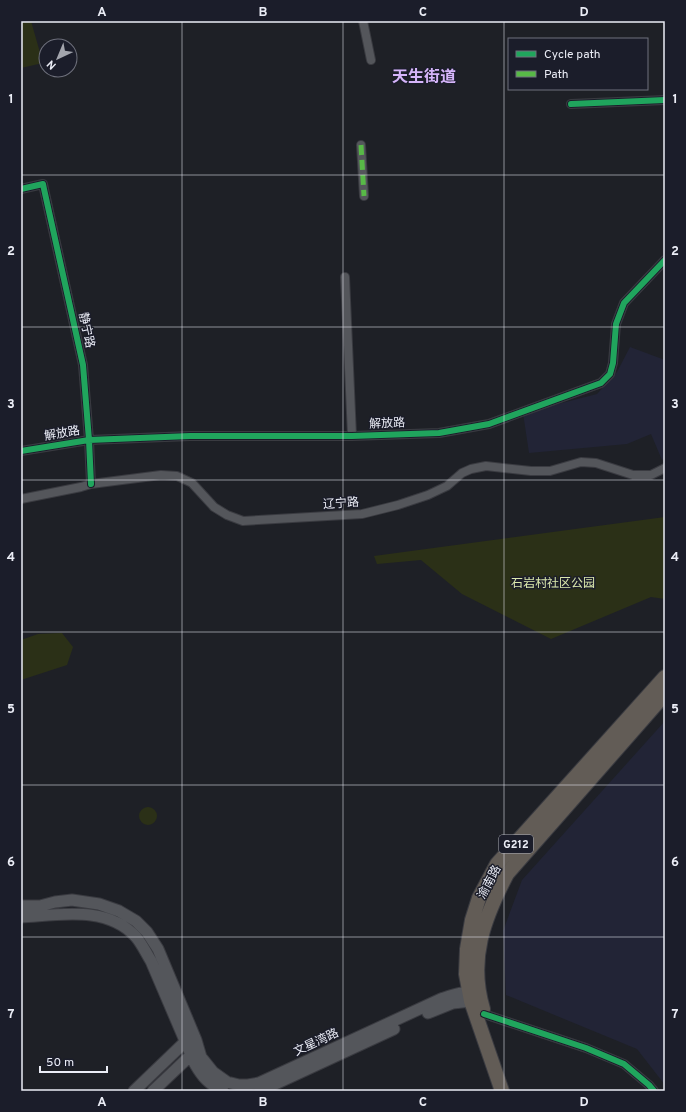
<svg xmlns="http://www.w3.org/2000/svg" width="686" height="1112" viewBox="0 0 686 1112" font-family="Overpass,'Noto Sans SC',sans-serif">
	<rect width="100%" height="100%" fill="#1e2026"/>
	<path fill="#222436" d="M 630,347 L 665,360 L 665,458 L 662,460 L 651,434 L 627,444 L 529,453 L 523,413 L 597,394 L 617,372 Z
		M 665,721 L 665,1085 L 637,1049 L 506,995 L 503,931 L 522,880 Z"/>
	<path fill="#2b3017" d="M 21,21 L 31,21 L 43,63 L 21,68 Z
		M 665,517 L 665,599 L 651,597 L 551,639 L 462,594 L 421,560 L 377,564 L 374,556 Z
		M 62,633 L 73,647 L 67,665 L 21,680 L 21,640 L 38,634 Z
		M139 816a9 9 0 1 1 18 0a9 9 0 1 1-18 0Z"/>
	<g fill="none" stroke-linecap="round" stroke-linejoin="round">
		<g stroke="#3a3b41" stroke-width="10">
			<path id="street" d="M 363,21 L 371,60
				M 571,104 L 665,100
				M 361,145 L 364,196
				M 21,189 L 43,184 L 44,189 L 83,365 L 89,440 L 91,484
				M 345,277 L 352,436
				M 21,451 L 89,440 L 190,436 L 352,436 L 439,433 L 489,424 L 601,383 L 610,374 L 613,363 L 616,324 L 624,303 L 665,260
				M 21,499 L 81,487 L 91,484 L 161,475 L 177,476 L 192,483 L 214,507 L 227,515 L 243,521 L 362,514 L 398,505 L 428,495 L 447,486 L 462,473 L 471,469 L 486,466 L 531,471 L 550,471 L 581,462 L 596,463 L 633,475 L 651,475 L 665,468
				M 484,1014 L 586,1048 L 624,1064 L 649,1085 L 654,1091"/>
		</g>
		<g stroke="#3a3b41" stroke-width="13">
			<path id="secondary" d="M 21,906 L 40,906 L 55,902 L 72,900 L 99,904 L 119,911 L 136,921 L 147,932 L 158,949 L 196,1040 L 201,1057 L 213,1072 L 227,1082 L 239,1085 L 248,1085 L 259,1083 L 441,999 C 453,995 463,991 476,993
				M 21,917 C 59,915 107,905 136,937 C 142,944 146,953 151,961 L 195,1064 C 203,1078 209,1084 223,1091
				M 428,1013 L 453,1003 L 471,1001 L 476,996
				M 134,1091 L 185,1042 L 196,1040 L 191,1055 L 153,1091
				M 260,1091 L 394,1029"/>
		</g>
		<g stroke="#3a3b41" stroke-width="16">
			<path id="highway" d="M 483,1009 C 468,959 484,918 507,874 L 665,694
				M 502,1091 L 471,1001 L 466,974 L 467,949 L 472,920 L 479,898 L 497,864 L 665,677"/>
		</g>
		<use href="#street" stroke="#54565b" stroke-width="8"/>
		<use href="#secondary" stroke="#54565b" stroke-width="11"/>
		<use href="#highway" stroke="#625c56" stroke-width="14"/>
		<path stroke="#58b947" stroke-width="5" stroke-dasharray="10 5" stroke-linecap="butt" d="M 361,145 L 364,196"/>
		<g stroke="#1b1d2a" stroke-width="8">
			<path id="cycleway" d="M 571,104 L 665,100
				M 21,189 L 43,184 L 44,189 L 83,365 L 89,440 L 91,484
				M 21,451 L 89,440 L 190,436 L 352,436 L 439,433 L 489,424 L 601,383 L 610,374 L 613,363 L 616,324 L 624,303 L 665,260
				M 484,1014 L 586,1048 L 624,1064 L 649,1085 L 654,1091"/>
		</g>
		<use href="#cycleway" stroke="#20a55d" stroke-width="6"/>
	</g>
	<path fill="none" stroke="#ebedf6" stroke-width="1" stroke-opacity="0.55" d="M 182,21 L 182,1091M 343,21 L 343,1091M 504,21 L 504,1091M 21,175 L 665,175M 21,327 L 665,327M 21,480 L 665,480M 21,632 L 665,632M 21,785 L 665,785M 21,937 L 665,937"/>
	<g text-anchor="middle" stroke-width="3" stroke-linejoin="round" paint-order="stroke">
		<rect fill="#1b1d2a" stroke="#adafb9" stroke-width="1" x="499" y="835" width="34" height="18" rx="3"/>
		<g font-size="11" font-weight="bold" fill="#ebedf6">
			<text x="516" y="848">G212</text>
		</g>
		<g font-size="12" fill="#ebedf6" stroke="#1b1d2a">
			<text transform="translate(87 330) rotate(78)" y="4">静宁路</text>
			<text transform="translate(387 423) rotate(-2)" y="4">解放路</text>
			<text transform="translate(62 433) rotate(-10)" y="4">解放路</text>
			<text transform="translate(341 503) rotate(-4)" y="4">辽宁路</text>
			<text transform="translate(489 882) rotate(-62)" y="4">渝南路</text>
			<text transform="translate(316 1042) rotate(-25)" y="4">文星湾路</text>
		</g>
		<g font-size="12" fill="#dbe8ac" stroke="#1b1d2a">
			<text x="553" y="587">石岩村社区公园</text>
		</g>
		<g font-size="16" font-weight="bold" fill="#d5b4f9" stroke="#1b1d2a">
			<text x="424" y="82">天生街道</text>
		</g>
	</g>
	<rect width="686" height="1112" fill="none" stroke="#1b1d2a" stroke-width="44"/>
	<rect x="508" y="38" width="140" height="52" fill="#1b1d2a" stroke="#6e707c"/>
	<rect x="516" y="51" width="20" height="6" fill="#20a55d" stroke="#6e707c"/>
	<text x="544" y="58" font-size="12" fill="#ebedf6">Cycle path</text>
	<rect x="516" y="71" width="20" height="6" fill="#58b947" stroke="#6e707c"/>
	<text x="544" y="78" font-size="12" fill="#ebedf6">Path</text>
	<g transform="translate(58 58) rotate(224)"><circle r="19" fill="#1b1d2a" stroke="#6e707c"/>
	<path d="M0-3L7 15L0 10L-7 15Z" fill="#a3a5ad"/>
	<text y="-6" font-size="11" font-weight="bold" text-anchor="middle" fill="#ebedf6">N</text>
	</g>
	<path d="M40 1066v6h67v-6" fill="none" stroke="#ebedf6" stroke-width="2"/>
	<text x="46" y="1066" font-size="12" fill="#ebedf6" stroke="#1b1d2a" stroke-width="3" paint-order="stroke">50 m</text>
	<rect x="22" y="22" width="642" height="1068" fill="none" stroke="#ebedf6" stroke-width="1.5"/>
	<g font-size="13" text-anchor="middle" font-weight="bold" fill="#ebedf6">
		<text x="102" y="16">A</text>
		<text x="263" y="16">B</text>
		<text x="423" y="16">C</text>
		<text x="584" y="16">D</text>
		<text x="11" y="103">1</text>
		<text x="675" y="103">1</text>
		<text x="11" y="255">2</text>
		<text x="675" y="255">2</text>
		<text x="11" y="408">3</text>
		<text x="675" y="408">3</text>
		<text x="11" y="561">4</text>
		<text x="675" y="561">4</text>
		<text x="11" y="713">5</text>
		<text x="675" y="713">5</text>
		<text x="11" y="866">6</text>
		<text x="675" y="866">6</text>
		<text x="11" y="1018">7</text>
		<text x="675" y="1018">7</text>
		<text x="102" y="1106">A</text>
		<text x="263" y="1106">B</text>
		<text x="423" y="1106">C</text>
		<text x="584" y="1106">D</text>
	</g>
</svg>
